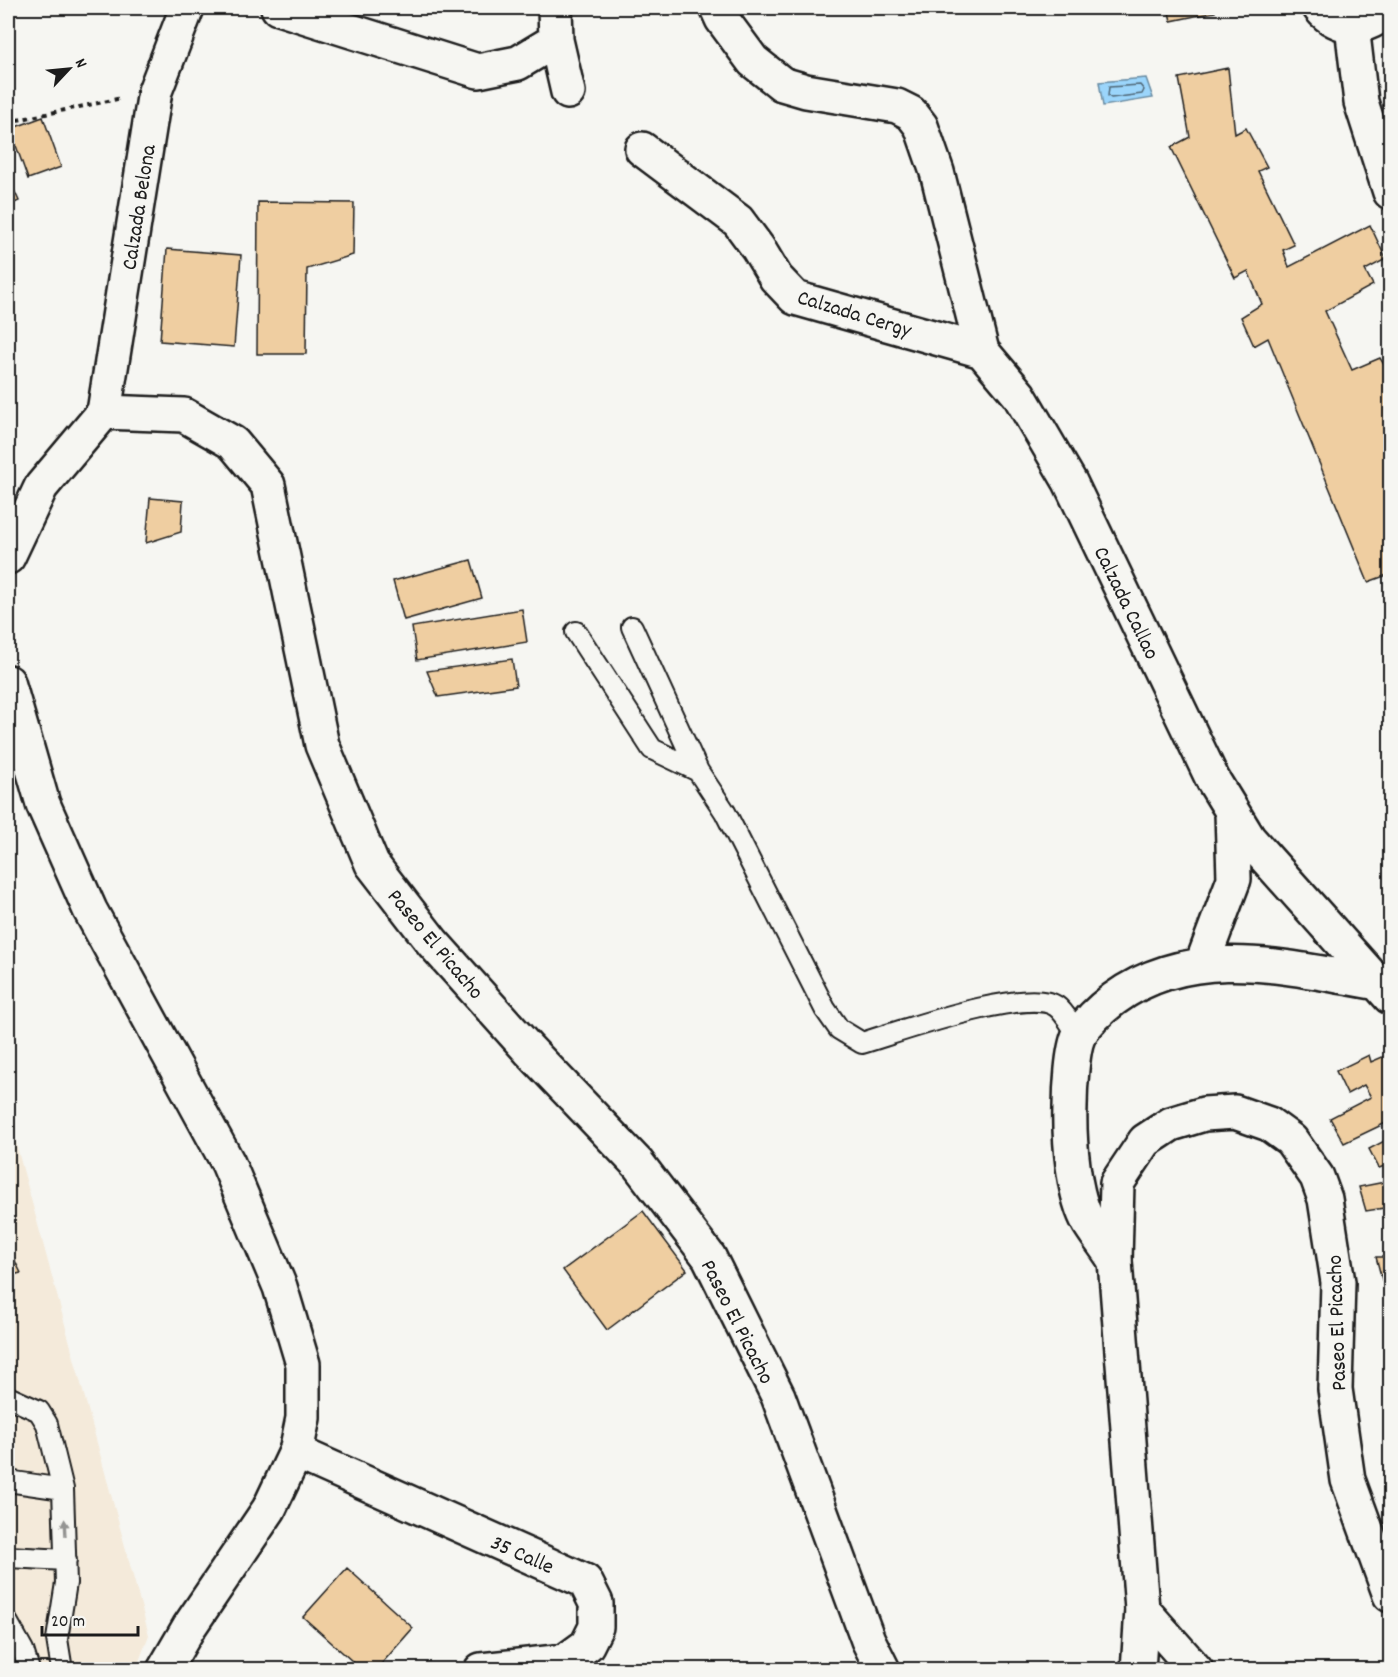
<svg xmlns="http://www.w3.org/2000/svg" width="1398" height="1677" viewBox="0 0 1398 1677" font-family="Dekko,sans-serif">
	<rect width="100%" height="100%" fill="#f6f6f2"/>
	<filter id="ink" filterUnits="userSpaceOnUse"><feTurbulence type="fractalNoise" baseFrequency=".0167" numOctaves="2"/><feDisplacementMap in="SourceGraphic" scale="12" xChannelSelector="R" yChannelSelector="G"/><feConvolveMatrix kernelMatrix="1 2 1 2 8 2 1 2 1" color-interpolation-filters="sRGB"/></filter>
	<g filter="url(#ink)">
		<path fill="#f4eada" d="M 8,1114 L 149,1635 L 136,1669 L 16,1670 L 8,1664 Z"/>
		<path fill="#9bd5fb" stroke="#688ba2" stroke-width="1.5" d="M 1146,78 L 1153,98 L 1103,106 L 1099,82 Z"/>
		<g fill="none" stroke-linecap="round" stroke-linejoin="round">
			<path stroke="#4f6675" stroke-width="1.5" d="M 1140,85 L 1144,90 L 1142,94 L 1111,98 L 1108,96 L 1109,87 Z"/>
		</g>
		<path fill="#efcea1" stroke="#1c1c1c" stroke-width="1.5" d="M 1168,8 L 1214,8 L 1215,12 L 1171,21 Z
			M 1228,68 L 1235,134 L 1246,128 L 1267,167 L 1258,171 L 1294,245 L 1283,250 L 1289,267 L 1370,225 L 1386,259 L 1365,270 L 1373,285 L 1325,311 L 1352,370 L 1380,358 L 1390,374 L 1390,574 L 1368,582 L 1268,338 L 1254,346 L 1241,317 L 1262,304 L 1248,271 L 1235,278 L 1171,147 L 1190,137 L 1179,78 Z
			M 43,117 L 61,167 L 28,179 L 10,129 Z
			M 8,177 L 19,201 L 8,206 Z
			M 258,202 L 354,203 L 353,255 L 307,269 L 306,354 L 257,354 Z
			M 167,249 L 241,255 L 234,347 L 160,341 Z
			M 150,498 L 183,501 L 181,532 L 146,543 Z
			M 471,560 L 482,598 L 404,620 L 393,581 Z
			M 522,609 L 527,642 L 417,660 L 412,627 Z
			M 512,659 L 516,686 L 438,697 L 427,671 Z
			M 1369,1055 L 1371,1062 L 1387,1055 L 1390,1063 L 1390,1121 L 1344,1143 L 1330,1118 L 1371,1097 L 1364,1085 L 1347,1094 L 1336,1071 Z
			M 1390,1138 L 1390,1164 L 1379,1168 L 1369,1149 Z
			M 1390,1181 L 1390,1207 L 1366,1211 L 1359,1187 Z
			M 643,1211 L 687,1270 L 607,1330 L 563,1270 Z
			M 8,1247 L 21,1273 L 8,1276 Z
			M 1376,1257 L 1390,1257 L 1390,1291 L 1385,1291 Z
			M 347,1568 L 413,1628 L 376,1670 L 362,1670 L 303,1617 Z"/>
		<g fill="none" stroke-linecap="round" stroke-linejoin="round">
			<g stroke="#1c1c1c" stroke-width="24">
				<path id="service" d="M 632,627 L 698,771
					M 576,632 L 652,749 L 698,771 L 725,812 L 825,1009 L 839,1029 L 862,1043 C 899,1032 1027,986 1056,1006 C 1065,1012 1072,1027 1079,1036
					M 8,1397 L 39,1411 L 47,1424 L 63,1489 L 66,1583 L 57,1639 L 62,1670
					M 8,1481 L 63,1489
					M 8,1557 L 66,1560
					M 8,1623 L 23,1650 L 29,1670"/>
			</g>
			<g stroke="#1c1c1c" stroke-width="38">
				<path id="minor" d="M 278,8 L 478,71 L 518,63 L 556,40
					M 555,8 L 556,40 L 568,92
					M 717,8 L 722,19 L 753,61 L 782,84 L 806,91 L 897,106 L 911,113 L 921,126 L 937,172 L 982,351 L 1019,395 L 1070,482 L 1213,780 L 1249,839 L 1390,997
					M 1320,8 C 1338,30 1369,32 1387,8
					M 1352,26 L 1361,102 L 1390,192
					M 642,149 L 738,221 L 758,248 L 776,278 L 795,298 L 982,351
					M 104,412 L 155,91 L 187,8
					M 1202,964 L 1234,879 L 1232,812
					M 1115,1261 C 1107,1248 1097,1236 1089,1223 C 1073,1196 1069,1138 1070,1107 C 1070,1091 1072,1049 1079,1035 C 1087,1022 1102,1008 1114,999 C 1193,941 1290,968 1378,983
					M 296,1452 L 585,1581 L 596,1603 L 596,1627 L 587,1645 L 565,1661 L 481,1670
					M 1142,1609 L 1196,1670"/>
			</g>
			<g stroke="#1c1c1c" stroke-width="38">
				<path id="tertiary" d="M 8,557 L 41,487 L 104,412 L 184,415 L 233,443 L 268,485 L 322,745 L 372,864 L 433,943 L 529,1050 L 638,1164 L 709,1257 L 778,1396 L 868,1640 L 883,1670
					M 8,682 L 43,804 L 90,910 L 228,1163 L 280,1287 L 303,1364 L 303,1418 L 296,1452 L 269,1509 L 189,1627 L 164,1670
					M 1138,1670 L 1142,1609 L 1115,1261 L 1117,1183 L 1145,1141 L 1171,1124 L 1204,1114 L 1235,1112 L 1269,1124 L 1291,1140 L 1317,1177 L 1325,1199 L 1338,1282 L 1335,1389 L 1348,1480 L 1390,1595"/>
			</g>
			<path stroke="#1c1c1c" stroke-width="4" stroke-dasharray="4.5 4.5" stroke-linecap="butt" d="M 8,115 L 18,120
				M 8,122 L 122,98"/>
			<use href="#service" stroke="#f6f6f2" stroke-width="20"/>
			<use href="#minor" stroke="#f6f6f2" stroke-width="33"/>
			<use href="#tertiary" stroke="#f6f6f2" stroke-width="33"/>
		</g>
		<defs><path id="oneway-solid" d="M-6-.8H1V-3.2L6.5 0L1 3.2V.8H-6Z" transform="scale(1.5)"/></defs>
		<use fill="#949492" href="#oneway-solid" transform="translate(65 1528) rotate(-93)"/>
	</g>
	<g text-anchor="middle" stroke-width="5" stroke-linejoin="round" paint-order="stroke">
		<g font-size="22" fill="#1c1c1c" stroke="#f6f6f2">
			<text transform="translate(137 207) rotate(-81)" y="8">Calzada Belona</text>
			<text transform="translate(855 312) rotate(17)" y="8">Calzada Cergy</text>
			<text transform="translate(1128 602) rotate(64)" y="8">Calzada Callao</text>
			<text transform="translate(437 943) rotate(50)" y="8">Paseo El Picacho</text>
			<text transform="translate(739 1321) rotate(63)" y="8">Paseo El Picacho</text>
			<text transform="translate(1335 1323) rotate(-92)" y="8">Paseo El Picacho</text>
			<text transform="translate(523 1553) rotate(24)" y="8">35 Calle</text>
		</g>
	</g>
	<rect width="1398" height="1677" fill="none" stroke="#f6f6f2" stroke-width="30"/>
	<rect x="15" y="15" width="1368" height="1647" fill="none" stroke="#1c1c1c" stroke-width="2" filter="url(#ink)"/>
	<g transform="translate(69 69) rotate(64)" stroke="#f6f6f2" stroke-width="4.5" paint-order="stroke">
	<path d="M0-4.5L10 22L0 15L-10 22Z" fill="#1c1c1c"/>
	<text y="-9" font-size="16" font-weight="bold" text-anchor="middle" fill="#1c1c1c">N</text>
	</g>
	<path d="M42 1626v9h96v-9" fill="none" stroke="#1c1c1c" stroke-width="3"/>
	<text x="51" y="1626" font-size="18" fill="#1c1c1c" stroke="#f6f6f2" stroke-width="4.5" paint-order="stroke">20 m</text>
</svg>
